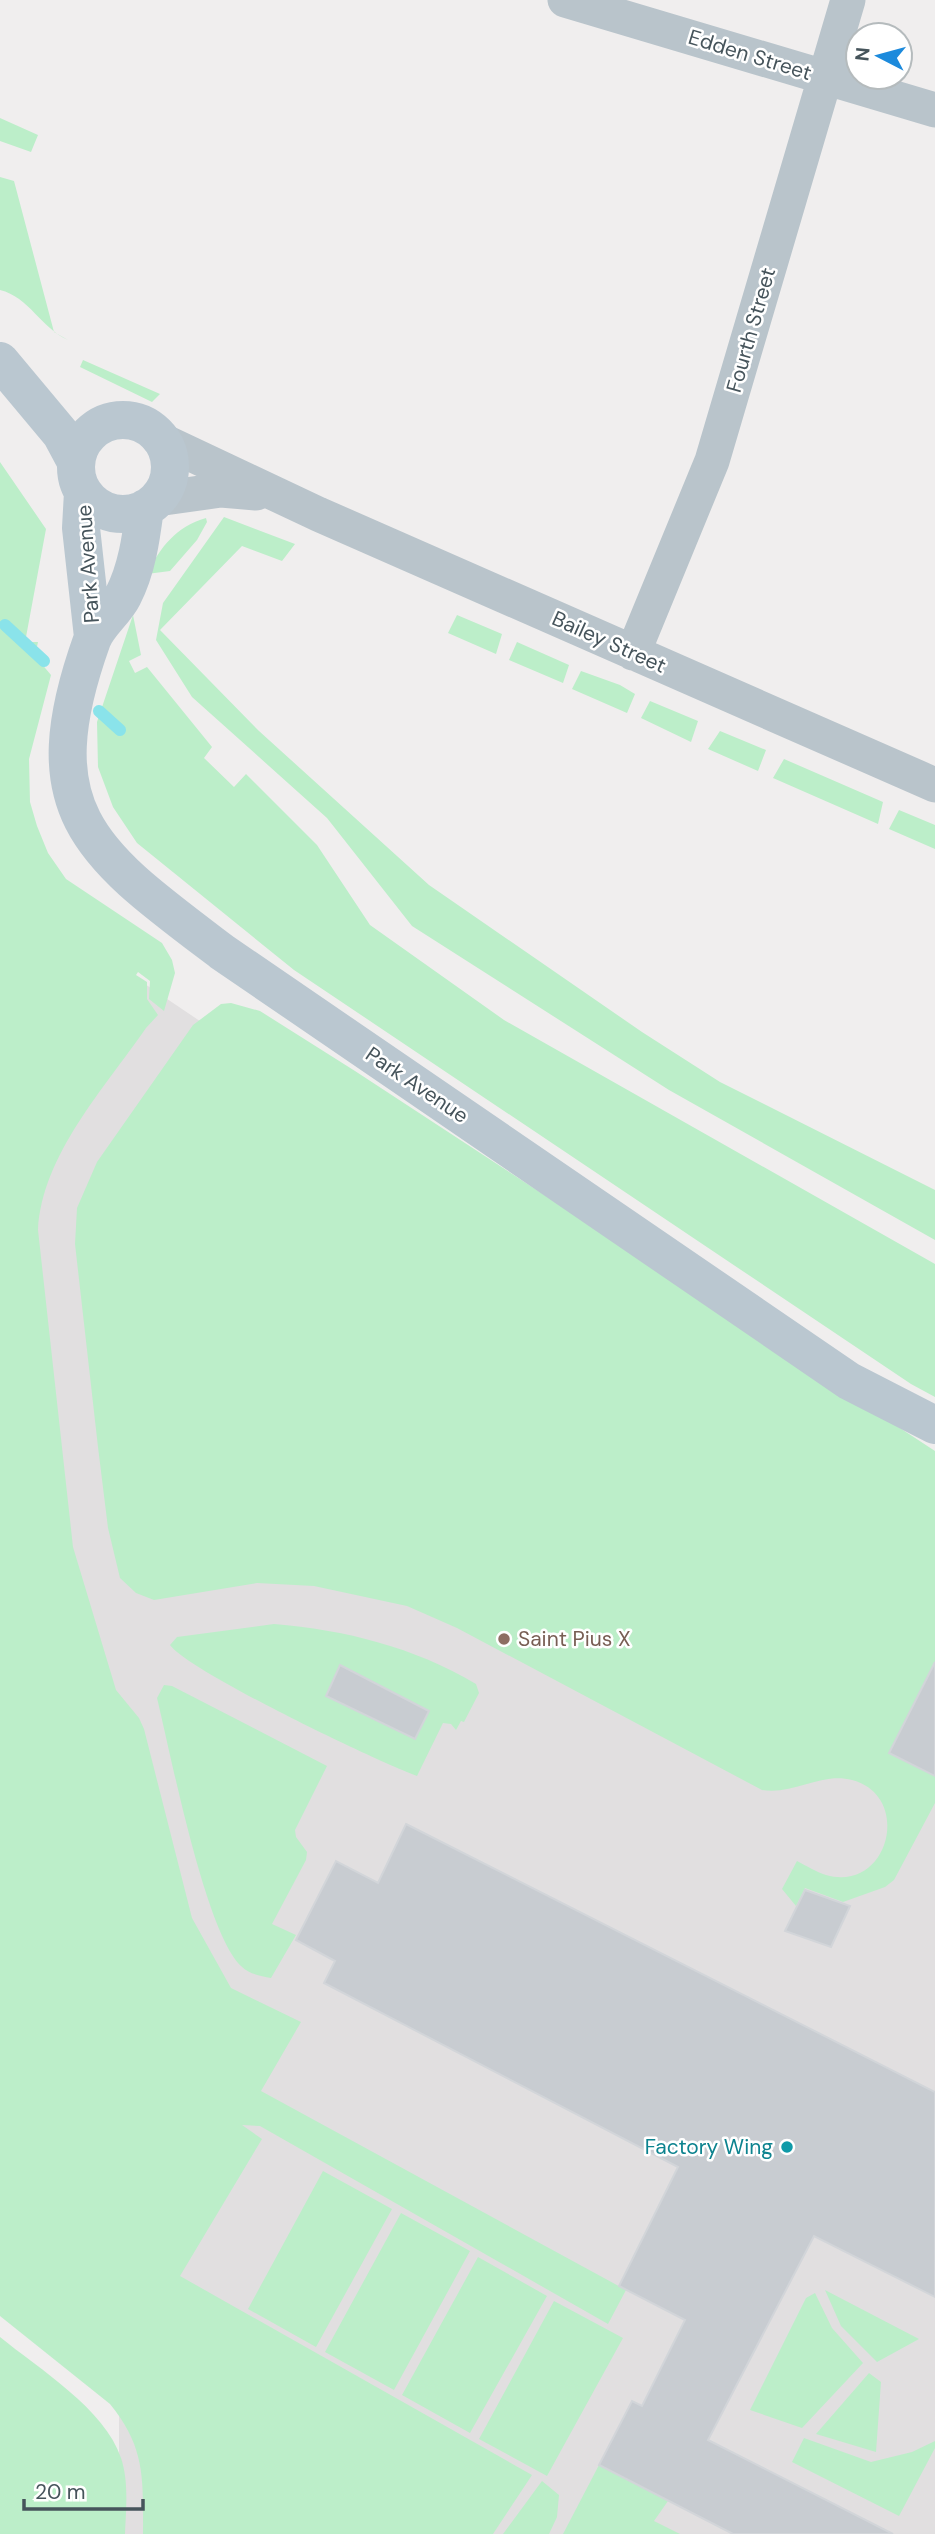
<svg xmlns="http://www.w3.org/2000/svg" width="935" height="2534" viewBox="0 0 935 2534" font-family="'DM Sans',sans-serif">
	<rect width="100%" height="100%" fill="#f0eeee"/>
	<path fill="#e1dfe0" d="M 0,844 L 47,918 L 872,1474 L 935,1505 L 935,2534 L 119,2534 L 119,2381 Z"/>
	<path fill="#bceec9" d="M 0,118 L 38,135 L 31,152 L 0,141 Z
		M 0,177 L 14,181 L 54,332 L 68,340 C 41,328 29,297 0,290 Z
		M 83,360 L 160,394 L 152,402 L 80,367 Z
		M 0,462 L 46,529 L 26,637 L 31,642 L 38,642 L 35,656 L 51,675 L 29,759 L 30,802 L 37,826 L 48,853 L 66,879 L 162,943 L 172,960 L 175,973 L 164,1011 L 149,999 L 150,981 L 138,972 L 136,975 L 147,982 L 147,999 L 158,1015 L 146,1028 C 104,1089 42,1155 38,1230 L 73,1547 L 116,1690 L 139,1718 L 144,1729 L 192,1918 L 231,1988 L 301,2022 L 261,2091 L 626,2290 L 608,2324 L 260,2126 L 242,2125 L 262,2139 L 180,2276 L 532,2475 L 493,2534 L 143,2534 C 143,2480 146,2448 110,2404 L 0,2316 Z
		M 224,517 L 295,544 L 282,561 L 242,546 L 160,630 L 259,731 L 429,885 L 642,1032 L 720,1082 L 935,1190 L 935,1240 L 669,1090 L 412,926 L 327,818 L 192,697 L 156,640 L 163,603 Z
		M 206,518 L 207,522 L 197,540 L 170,571 L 147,574 C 161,546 176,527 206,518 Z
		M 133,615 L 141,655 L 129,661 L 135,673 L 147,667 L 212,747 L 204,758 L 234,787 L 246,774 L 317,845 L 370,925 L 504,1020 L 935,1264 L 935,1397 L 911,1384 L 294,970 L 137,843 L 113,807 L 98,767 L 97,722 Z
		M 457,615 L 502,634 L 496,654 L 448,633 Z
		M 517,642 L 569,665 L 563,683 L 509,660 Z
		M 581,671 L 620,685 L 635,694 L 627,713 L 572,689 Z
		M 650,701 L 698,721 L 691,742 L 641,718 Z
		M 720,731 L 766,750 L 758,771 L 708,749 Z
		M 784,759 L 883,802 L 878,824 L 773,778 Z
		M 899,810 L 935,825 L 935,849 L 889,829 Z
		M 231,1003 L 260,1011 L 355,1071 L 935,1451 L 935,1803 L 894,1880 L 885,1887 L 843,1902 L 805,1888 L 796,1906 L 782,1889 L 797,1861 C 807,1866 816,1872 826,1875 C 889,1893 913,1796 852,1780 C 821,1772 794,1795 762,1790 L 457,1628 L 407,1606 L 314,1586 L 257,1583 L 154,1600 L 136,1593 L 120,1578 L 108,1528 L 98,1447 L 75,1244 L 77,1208 L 97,1162 L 193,1025 L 221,1004 Z
		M 274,1624 C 345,1630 414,1647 476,1684 L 479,1693 L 464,1722 L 461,1721 L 456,1730 L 451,1724 L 443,1723 L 417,1776 C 378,1762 188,1671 170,1645 L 177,1637 Z
		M 164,1685 L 172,1686 L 327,1766 L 295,1830 L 296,1837 L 307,1852 L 306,1860 L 272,1924 L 296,1935 L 271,1978 C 260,1976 249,1974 241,1966 C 205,1931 171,1755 157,1698 Z
		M 323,2171 L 392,2209 L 316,2347 L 248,2309 Z
		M 401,2213 L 470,2251 L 394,2390 L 325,2352 Z
		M 478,2257 L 547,2296 L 470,2433 L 402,2395 Z
		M 825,2290 L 919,2339 L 877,2362 L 841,2326 Z
		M 815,2293 L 832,2328 L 863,2363 L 802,2428 L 750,2410 L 806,2298 Z
		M 554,2301 L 623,2338 L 547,2476 L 479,2439 Z
		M 0,2337 C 39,2369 105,2409 121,2458 C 129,2482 126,2509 125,2534 L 0,2534 Z
		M 869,2373 L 881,2382 L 876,2452 L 816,2434 Z
		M 804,2438 L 871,2462 L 912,2452 L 935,2441 L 935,2448 L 899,2516 L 792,2462 Z
		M 599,2465 L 668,2501 L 654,2521 L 680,2534 L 563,2534 Z
		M 542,2481 L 559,2495 L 557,2517 L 549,2534 L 503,2534 Z"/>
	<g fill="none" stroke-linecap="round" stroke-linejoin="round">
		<path stroke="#8ae3ea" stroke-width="12" d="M 5,625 L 44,661
			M 99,711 L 120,730"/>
	</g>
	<path fill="#c8ccd1" stroke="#d2d5d9" stroke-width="2" d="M 935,1662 L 935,1776 L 889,1753 Z
		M 340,1665 L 429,1711 L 415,1739 L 326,1696 Z
		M 406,1824 L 935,2092 L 935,2297 L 814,2236 L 708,2440 L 893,2534 L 733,2534 L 599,2465 L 632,2401 L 642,2406 L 685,2320 L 619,2286 L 678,2167 L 324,1983 L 335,1961 L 296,1940 L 336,1861 L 378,1883 Z
		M 805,1890 L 850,1906 L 831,1947 L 785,1931 Z"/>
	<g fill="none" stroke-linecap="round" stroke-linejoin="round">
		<path stroke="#b9c4cb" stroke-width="35" d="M 565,0 L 935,110
			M 159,439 L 318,514 L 935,785
			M 157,499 L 221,490 L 256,493
			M 633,653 L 712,461 L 848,0"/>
		<path stroke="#bac7d0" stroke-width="38" d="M 0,361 L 61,434 L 76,462
			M76 467a47 47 0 1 1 94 0a47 47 0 1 1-94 0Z
			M 83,492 L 81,528 L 93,637
			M 145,508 C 141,538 137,569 123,596 C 115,612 98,624 92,640 C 30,813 91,853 222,952 L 849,1381 L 935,1425"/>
	</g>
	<circle fill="#8d6e63" stroke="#fff" stroke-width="2.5" cx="504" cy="1639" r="7"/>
	<circle fill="#0f9aa8" stroke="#fff" stroke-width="2.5" cx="787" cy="2147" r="7"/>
	<g text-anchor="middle" stroke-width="5" stroke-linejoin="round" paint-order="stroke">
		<g font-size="21" fill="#46545b" stroke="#fff">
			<text transform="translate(750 55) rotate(17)" y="7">Edden Street</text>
			<text transform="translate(751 330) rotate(-74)" y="7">Fourth Street</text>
			<text transform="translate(88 564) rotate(-94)" y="7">Park Avenue</text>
			<text transform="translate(609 642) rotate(24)" y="7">Bailey Street</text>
			<text transform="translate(417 1085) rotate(34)" y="7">Park Avenue</text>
		</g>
		<g font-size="21" fill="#785e54" stroke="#fff" text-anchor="start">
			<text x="518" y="1646">Saint Pius X</text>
		</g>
		<g font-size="21" fill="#0d838f" stroke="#fff" text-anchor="end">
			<text x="773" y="2154">Factory Wing</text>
		</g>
	</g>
	<g transform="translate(879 56) rotate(276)"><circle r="33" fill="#ffffff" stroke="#b5bbbd" stroke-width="2"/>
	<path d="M0-5L12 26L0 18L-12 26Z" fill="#1c8adc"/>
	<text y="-10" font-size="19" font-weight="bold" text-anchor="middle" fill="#46545b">N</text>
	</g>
	<path d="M24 2499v10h119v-10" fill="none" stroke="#46545b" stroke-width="3.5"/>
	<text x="35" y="2499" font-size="21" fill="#46545b" stroke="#ffffff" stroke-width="5" paint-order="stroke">20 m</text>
</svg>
